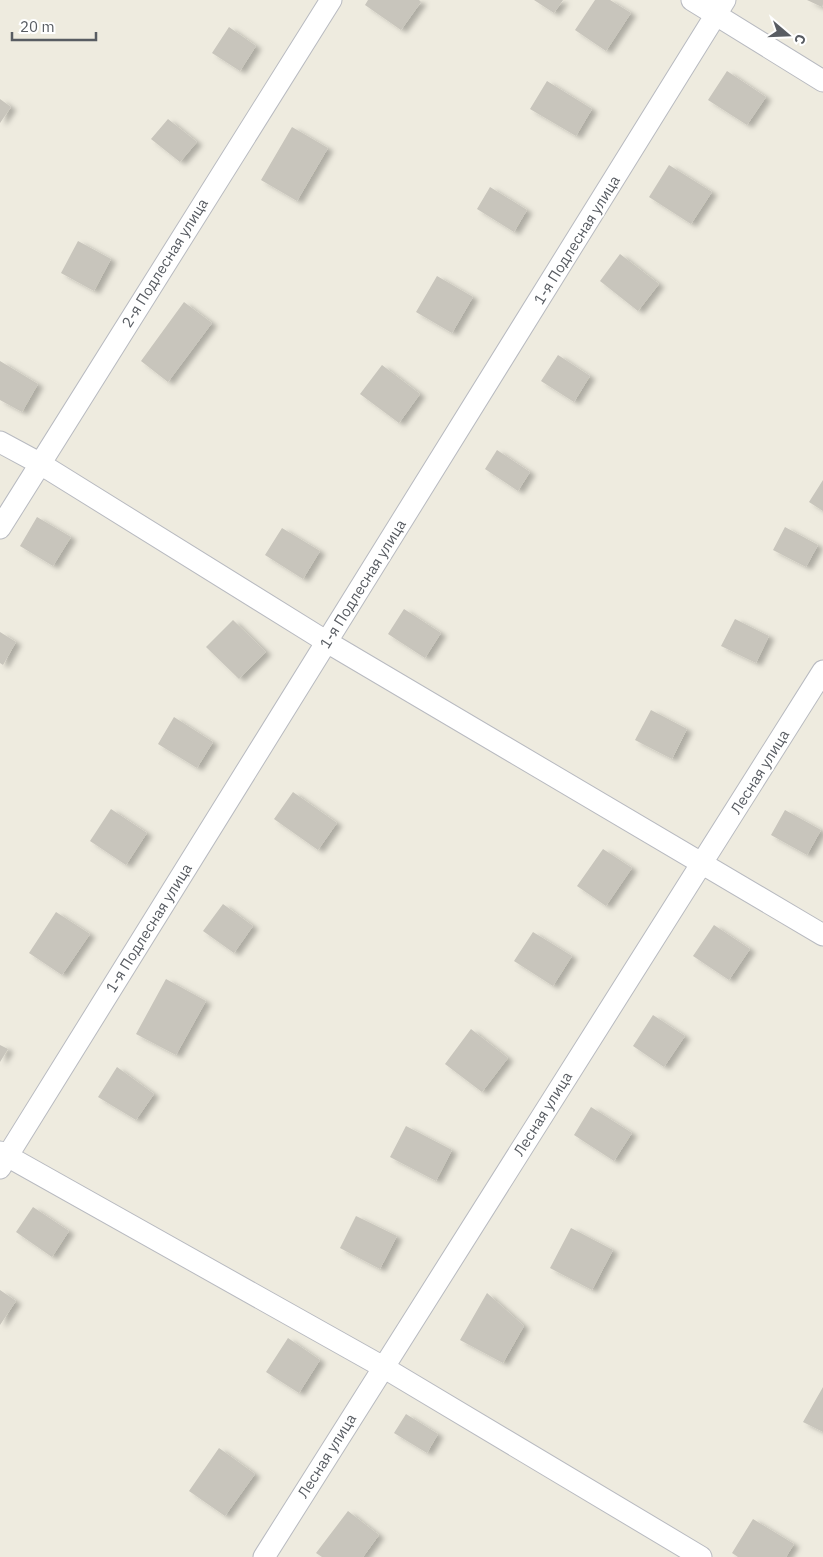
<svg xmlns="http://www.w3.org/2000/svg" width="823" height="1557" viewBox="0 0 823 1557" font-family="'IBM Plex Sans',sans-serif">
	<defs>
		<filter id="shadow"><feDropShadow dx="5.5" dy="3" stdDeviation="2.5" flood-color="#0004"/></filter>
	</defs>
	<rect width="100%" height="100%" fill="#eeebdf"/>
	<path fill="#c8c5bc" filter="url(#shadow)" d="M 368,0 L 419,0 L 421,2 L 401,30 L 365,5 Z
		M 534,0 L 563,0 L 554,13 Z
		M 595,0 L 610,0 L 631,13 L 606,51 L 575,30 Z
		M 807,0 L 823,0 L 823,4 L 822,7 Z
		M 229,27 L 256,46 L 240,71 L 212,53 Z
		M 727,71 L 766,97 L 747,125 L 708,100 Z
		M 547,81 L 592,109 L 576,136 L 530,109 Z
		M 0,99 L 11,107 L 0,123 Z
		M 168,119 L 197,142 L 180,162 L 151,139 Z
		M 292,127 L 328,148 L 297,201 L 261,180 Z
		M 669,165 L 712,192 L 691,224 L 649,197 Z
		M 490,187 L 527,210 L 514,232 L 477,209 Z
		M 78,241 L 111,259 L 94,291 L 61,273 Z
		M 620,254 L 659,284 L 638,311 L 600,281 Z
		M 437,276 L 473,297 L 452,333 L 416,312 Z
		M 184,302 L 212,323 L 168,382 L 141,361 Z
		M 558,355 L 590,376 L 574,402 L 541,381 Z
		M 0,361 L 38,384 L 22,412 L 0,400 Z
		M 382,365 L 420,394 L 399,423 L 360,394 Z
		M 497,450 L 530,472 L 518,491 L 485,469 Z
		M 823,480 L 823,511 L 809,502 Z
		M 37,517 L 71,537 L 53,566 L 20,546 Z
		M 785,527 L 818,545 L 806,567 L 773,550 Z
		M 282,528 L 320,551 L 303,579 L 265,555 Z
		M 404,609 L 441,633 L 425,658 L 388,634 Z
		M 735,619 L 769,636 L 756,663 L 721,646 Z
		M 233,620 L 266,652 L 239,679 L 206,647 Z
		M 0,632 L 16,642 L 3,665 L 0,663 Z
		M 651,710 L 687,729 L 672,759 L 635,740 Z
		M 174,717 L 213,742 L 197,768 L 158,744 Z
		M 293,792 L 337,823 L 318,850 L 274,819 Z
		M 111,809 L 147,833 L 126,865 L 90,841 Z
		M 785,810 L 821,830 L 807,855 L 771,835 Z
		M 603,849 L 632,868 L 606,906 L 577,886 Z
		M 223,904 L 253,926 L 234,953 L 203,931 Z
		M 56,912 L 90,934 L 62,975 L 29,953 Z
		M 714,925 L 750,949 L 729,980 L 693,956 Z
		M 533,932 L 572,956 L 553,986 L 514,961 Z
		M 166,979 L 206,1001 L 176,1055 L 136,1034 Z
		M 653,1015 L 685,1036 L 664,1067 L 633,1046 Z
		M 471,1029 L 508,1058 L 482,1092 L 445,1064 Z
		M 0,1045 L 8,1049 L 0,1062 Z
		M 117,1067 L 154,1094 L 136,1120 L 98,1097 Z
		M 591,1107 L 632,1133 L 614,1161 L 574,1135 Z
		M 406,1126 L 452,1150 L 436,1181 L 390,1157 Z
		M 33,1207 L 69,1231 L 52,1257 L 16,1232 Z
		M 356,1216 L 397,1236 L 380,1269 L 340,1248 Z
		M 571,1228 L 613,1250 L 592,1290 L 550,1268 Z
		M 0,1290 L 16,1301 L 0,1325 Z
		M 487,1293 L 524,1326 L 503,1363 L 460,1340 Z
		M 288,1338 L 320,1360 L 299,1393 L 266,1372 Z
		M 823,1387 L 823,1432 L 803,1422 Z
		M 406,1414 L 438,1434 L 427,1453 L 394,1433 Z
		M 219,1448 L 255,1474 L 225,1516 L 189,1491 Z
		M 348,1511 L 379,1535 L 363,1557 L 322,1557 L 316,1553 Z
		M 753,1519 L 794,1544 L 786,1557 L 738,1557 L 732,1553 Z"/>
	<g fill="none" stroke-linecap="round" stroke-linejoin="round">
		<g stroke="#b8bac0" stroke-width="23">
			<path id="minor" d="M 692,0 L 823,81
				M 0,442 L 39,463 L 327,642 L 823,935
				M 0,528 L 331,0
				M 0,1152 L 383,1367 L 701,1557
				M 0,1168 L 725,0
				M 264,1557 L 823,671"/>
		</g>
		<use href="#minor" stroke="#fff" stroke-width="21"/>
	</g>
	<g text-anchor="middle" stroke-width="4" stroke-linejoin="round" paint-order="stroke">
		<g font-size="15" fill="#585c62" stroke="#fff">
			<text transform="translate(577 240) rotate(-58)" y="5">1-я Подлесная улица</text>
			<text transform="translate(165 263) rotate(-58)" y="5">2-я Подлесная улица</text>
			<text transform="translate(363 584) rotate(-58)" y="5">1-я Подлесная улица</text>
			<text transform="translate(760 772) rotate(-58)" y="5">Лесная улица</text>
			<text transform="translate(149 928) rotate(-58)" y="5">1-я Подлесная улица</text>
			<text transform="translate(543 1114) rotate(-58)" y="5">Лесная улица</text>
			<text transform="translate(327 1456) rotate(-58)" y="5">Лесная улица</text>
		</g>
	</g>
	<g transform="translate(788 35) rotate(109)" stroke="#ffffff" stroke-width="4" paint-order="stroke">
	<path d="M0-4L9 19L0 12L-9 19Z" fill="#585c62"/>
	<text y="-8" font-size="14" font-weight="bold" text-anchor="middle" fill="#585c62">С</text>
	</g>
	<path d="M12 32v8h84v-8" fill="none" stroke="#585c62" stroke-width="2.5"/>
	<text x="20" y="32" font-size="15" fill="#585c62" stroke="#ffffff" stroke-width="4" paint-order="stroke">20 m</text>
</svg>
